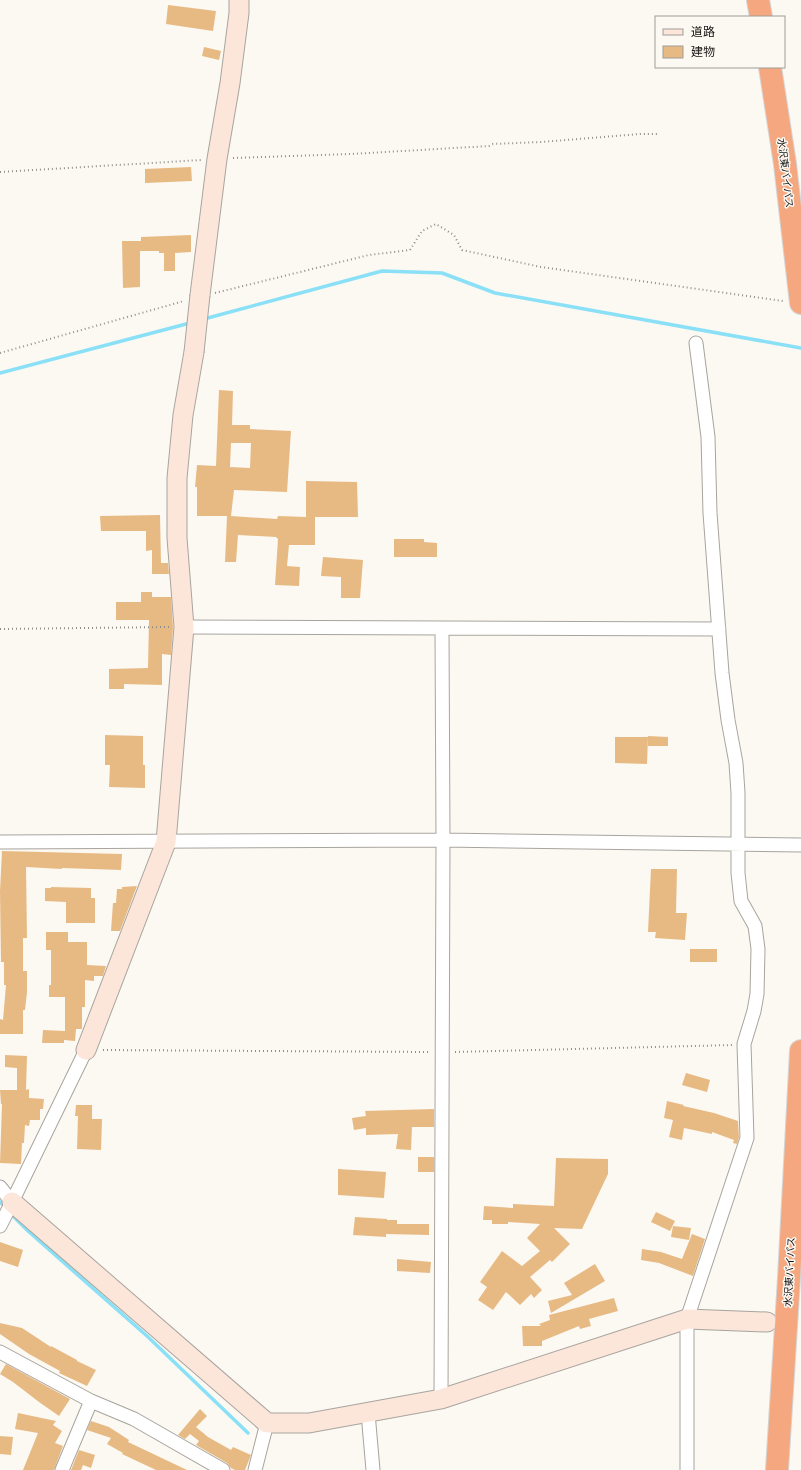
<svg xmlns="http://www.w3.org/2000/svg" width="801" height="1470" viewBox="0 0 801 1470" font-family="Bitter,'Noto Sans JP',serif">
	<rect width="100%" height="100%" fill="#fcf8f2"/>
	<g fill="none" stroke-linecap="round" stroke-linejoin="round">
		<path stroke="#8ae0f6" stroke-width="3.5" d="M 204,319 L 382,271 L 442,273 L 495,293 L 801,348
			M 0,373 L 190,323
			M 0,1202 L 6,1208
			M 10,1213 L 28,1231 L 147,1336 L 248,1433"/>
	</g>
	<path fill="#e8ba83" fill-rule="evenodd" d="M 168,5 L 216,11 L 213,31 L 166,24 Z
		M 204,47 L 221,51 L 219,60 L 202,56 Z
		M 191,167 L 192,181 L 145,183 L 145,169 Z
		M 191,235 L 191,252 L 175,253 L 175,271 L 164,271 L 164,253 L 159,253 L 159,251 L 140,251 L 140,287 L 123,288 L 122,241 L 141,241 L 141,237 Z
		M 219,390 L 233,391 L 232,425 L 250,425 L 250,429 L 291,431 L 287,492 L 234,490 L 231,516 L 277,519 L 278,516 L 306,517 L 306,481 L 357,482 L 358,517 L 315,517 L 315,545 L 289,545 L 287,566 L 300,567 L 299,586 L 275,585 L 278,539 L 276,537 L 238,535 L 236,562 L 225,562 L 227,516 L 197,516 L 197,487 L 195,487 L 197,465 L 216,466 ZM 231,443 L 251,443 L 250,468 L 230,467 Z
		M 160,515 L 161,563 L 168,563 L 169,574 L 152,574 L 152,550 L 146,551 L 146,531 L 101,531 L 100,516 Z
		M 394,539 L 424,539 L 424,542 L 437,543 L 437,557 L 394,557 Z
		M 323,557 L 363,560 L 360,598 L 341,598 L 341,577 L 321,576 Z
		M 141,592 L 152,592 L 152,597 L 171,597 L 173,627 L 171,655 L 162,654 L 162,685 L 124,684 L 124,689 L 109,689 L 109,669 L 148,668 L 149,620 L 116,620 L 116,602 L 141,602 Z
		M 105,735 L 143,736 L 143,765 L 145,765 L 145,788 L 109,787 L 110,765 L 105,765 Z
		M 648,736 L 668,737 L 668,746 L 648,746 Z
		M 615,737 L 648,737 L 647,764 L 615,763 Z
		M 2,851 L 122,854 L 121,870 L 62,868 L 62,869 L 26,867 L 27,938 L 23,938 L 23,971 L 27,971 L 27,992 L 25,1010 L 23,1010 L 23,1034 L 0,1034 L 0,1019 L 3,1020 L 6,985 L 4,985 L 4,962 L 1,962 L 0,891 Z
		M 651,869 L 677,869 L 676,913 L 687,913 L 685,940 L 655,938 L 656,932 L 648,932 Z
		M 137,886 L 120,931 L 111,931 L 113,903 L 116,903 L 117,889 L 122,889 L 122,887 Z
		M 51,887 L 91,888 L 91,898 L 95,898 L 95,923 L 66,923 L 66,902 L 45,901 L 45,888 L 51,888 Z
		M 46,932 L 68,932 L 68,942 L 87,942 L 87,965 L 106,966 L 103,976 L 94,976 L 94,981 L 85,980 L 85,1007 L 82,1007 L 82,1029 L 76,1029 L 75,1041 L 64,1040 L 64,1043 L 42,1043 L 43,1030 L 65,1031 L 65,997 L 49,997 L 49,985 L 51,985 L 51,950 L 46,950 Z
		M 690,949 L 717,949 L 717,962 L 690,962 Z
		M 5,1055 L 27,1056 L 26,1090 L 29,1089 L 29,1098 L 44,1099 L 43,1109 L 40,1109 L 40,1120 L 30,1120 L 29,1126 L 25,1125 L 24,1143 L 22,1143 L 21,1164 L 0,1163 L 2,1104 L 1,1104 L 0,1090 L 17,1090 L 17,1068 L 5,1067 Z
		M 686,1073 L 710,1080 L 707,1092 L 682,1085 Z
		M 667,1101 L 684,1105 L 683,1106 L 714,1113 L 738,1121 L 739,1137 L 737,1144 L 733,1143 L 734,1140 L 712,1132 L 712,1134 L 684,1128 L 682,1140 L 669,1137 L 673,1120 L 664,1118 Z
		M 76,1105 L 92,1105 L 92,1119 L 102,1119 L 101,1150 L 77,1149 L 78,1116 L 75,1116 Z
		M 434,1109 L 434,1127 L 412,1127 L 411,1150 L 396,1149 L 398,1134 L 366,1135 L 366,1128 L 354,1130 L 352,1118 L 366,1116 L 365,1111 Z
		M 418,1157 L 434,1157 L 434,1172 L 418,1172 Z
		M 556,1158 L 608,1159 L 608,1174 L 582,1229 L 554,1228 L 570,1244 L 552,1262 L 550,1260 L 530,1277 L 542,1290 L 534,1298 L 531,1294 L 520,1305 L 506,1292 L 493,1310 L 478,1300 L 487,1287 L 480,1282 L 502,1251 L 522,1266 L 540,1251 L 527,1238 L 540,1224 L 508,1222 L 508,1224 L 492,1224 L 492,1220 L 483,1220 L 484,1206 L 513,1208 L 513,1204 L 554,1206 Z
		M 338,1169 L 386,1172 L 384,1198 L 338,1195 Z
		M 656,1212 L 675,1221 L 670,1231 L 651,1222 Z
		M 355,1217 L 387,1219 L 387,1220 L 397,1220 L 397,1224 L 429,1224 L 429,1235 L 386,1234 L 386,1237 L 353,1235 Z
		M 673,1226 L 691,1228 L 689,1240 L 671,1237 Z
		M 692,1234 L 705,1239 L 693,1276 L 659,1263 L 641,1260 L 642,1249 L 661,1252 L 682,1259 Z
		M 0,1242 L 23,1250 L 18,1267 L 0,1261 Z
		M 397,1259 L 431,1262 L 430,1273 L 397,1271 Z
		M 595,1264 L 605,1281 L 551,1313 L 548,1301 L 572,1295 L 564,1283 Z
		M 614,1298 L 618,1311 L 589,1319 L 591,1326 L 580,1329 L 579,1326 L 542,1341 L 542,1346 L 523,1346 L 522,1326 L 541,1326 L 539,1324 L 550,1320 L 549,1315 Z
		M 0,1323 L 22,1328 L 51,1347 L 51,1346 L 77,1360 L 77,1361 L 96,1370 L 87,1386 L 59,1373 L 60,1371 L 29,1354 L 0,1334 Z
		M 6,1364 L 70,1399 L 59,1416 L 39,1402 L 13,1382 L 0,1374 Z
		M 200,1409 L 207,1416 L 196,1427 L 208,1437 L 231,1450 L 233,1447 L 251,1455 L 245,1470 L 235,1470 L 231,1468 L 227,1463 L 196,1445 L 199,1441 L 190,1434 L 185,1439 L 178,1435 Z
		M 18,1413 L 56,1421 L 53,1425 L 62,1431 L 55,1443 L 63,1446 L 54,1470 L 23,1470 L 38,1433 L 15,1429 Z
		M 91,1421 L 109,1427 L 129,1440 L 128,1442 L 187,1470 L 156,1470 L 122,1454 L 123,1453 L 107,1444 L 111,1438 L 87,1430 Z
		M 0,1436 L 13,1437 L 11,1455 L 0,1454 Z
		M 79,1450 L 95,1455 L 91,1468 L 83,1465 L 81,1470 L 71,1470 Z"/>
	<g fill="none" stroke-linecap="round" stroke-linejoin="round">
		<g stroke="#a8a49f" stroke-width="15">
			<path id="street" d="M 184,627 L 719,629
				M 0,842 L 443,840 L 801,845
				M 0,1187 L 12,1202 L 86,1050
				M 0,1226 L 12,1202
				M 0,1352 L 91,1401 L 134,1419 L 223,1470
				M 441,1399 L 443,840 L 442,629
				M 368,1413 L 373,1470
				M 62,1470 L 91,1401
				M 255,1470 L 267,1423
				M 687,1470 L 687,1319 L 747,1138 L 744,1044 L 754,1011 L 757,994 L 758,949 L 755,926 L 741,901 L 738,873 L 738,793 L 736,763 L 728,720 L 722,673 L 710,513 L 708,437 L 696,343"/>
		</g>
		<g stroke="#a8a49f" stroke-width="21">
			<path id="secondary" d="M 200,295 L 217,159 L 230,83 L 239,13 L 239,0
				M 86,1050 L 166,842 L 184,627 L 177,538 L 177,478 L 183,415 L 194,352
				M 12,1202 L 267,1423 L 309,1423 L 441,1399 L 687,1319 L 767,1322"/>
		</g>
		<g stroke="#d5d5d5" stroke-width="24">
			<path id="highway" d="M 758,0 L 761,17
				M 770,67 L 785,164 L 801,303
				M 777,1470 L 789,1278 L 801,1051"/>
		</g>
		<path stroke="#918e8a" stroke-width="2" stroke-dasharray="1 3" stroke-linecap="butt" d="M 233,158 L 351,154 L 489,146 L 493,144 L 541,142 L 640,134 L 658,134
			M 0,172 L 202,160
			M 215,293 L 369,255 L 410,250 L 422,231 L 436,224 L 454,235 L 462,250 L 541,267 L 783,301
			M 0,353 L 184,301
			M 0,629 L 169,627
			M 103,1050 L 431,1052
			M 455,1052 L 733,1045"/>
		<use href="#street" stroke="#fff" stroke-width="13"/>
		<use href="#secondary" stroke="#fce5d9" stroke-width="19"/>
		<use href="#highway" stroke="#f5a77f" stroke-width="22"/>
		<g stroke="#a8a49f" stroke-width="21" stroke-linecap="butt">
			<path id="secondary-bridge" d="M 194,352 L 200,295"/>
		</g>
		<use href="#secondary-bridge" stroke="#fce5d9" stroke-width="19"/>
	</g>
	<g text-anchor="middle" stroke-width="3" stroke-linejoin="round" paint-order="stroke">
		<g font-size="10" fill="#161413" stroke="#fcf8f2">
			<text transform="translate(786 173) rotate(83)" y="4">水沢東バイパス</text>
			<text transform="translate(789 1272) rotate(-87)" y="4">水沢東バイパス</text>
		</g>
	</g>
	<rect x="655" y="16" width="130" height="52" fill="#fcf8f2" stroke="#a09d99"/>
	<rect x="663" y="29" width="20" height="6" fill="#fce5d9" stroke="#a09d99"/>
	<text x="691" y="36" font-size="12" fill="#161413">道路</text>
	<rect x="663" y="46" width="20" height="12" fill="#e8ba83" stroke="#a09d99"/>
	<text x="691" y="56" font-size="12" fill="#161413">建物</text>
</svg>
